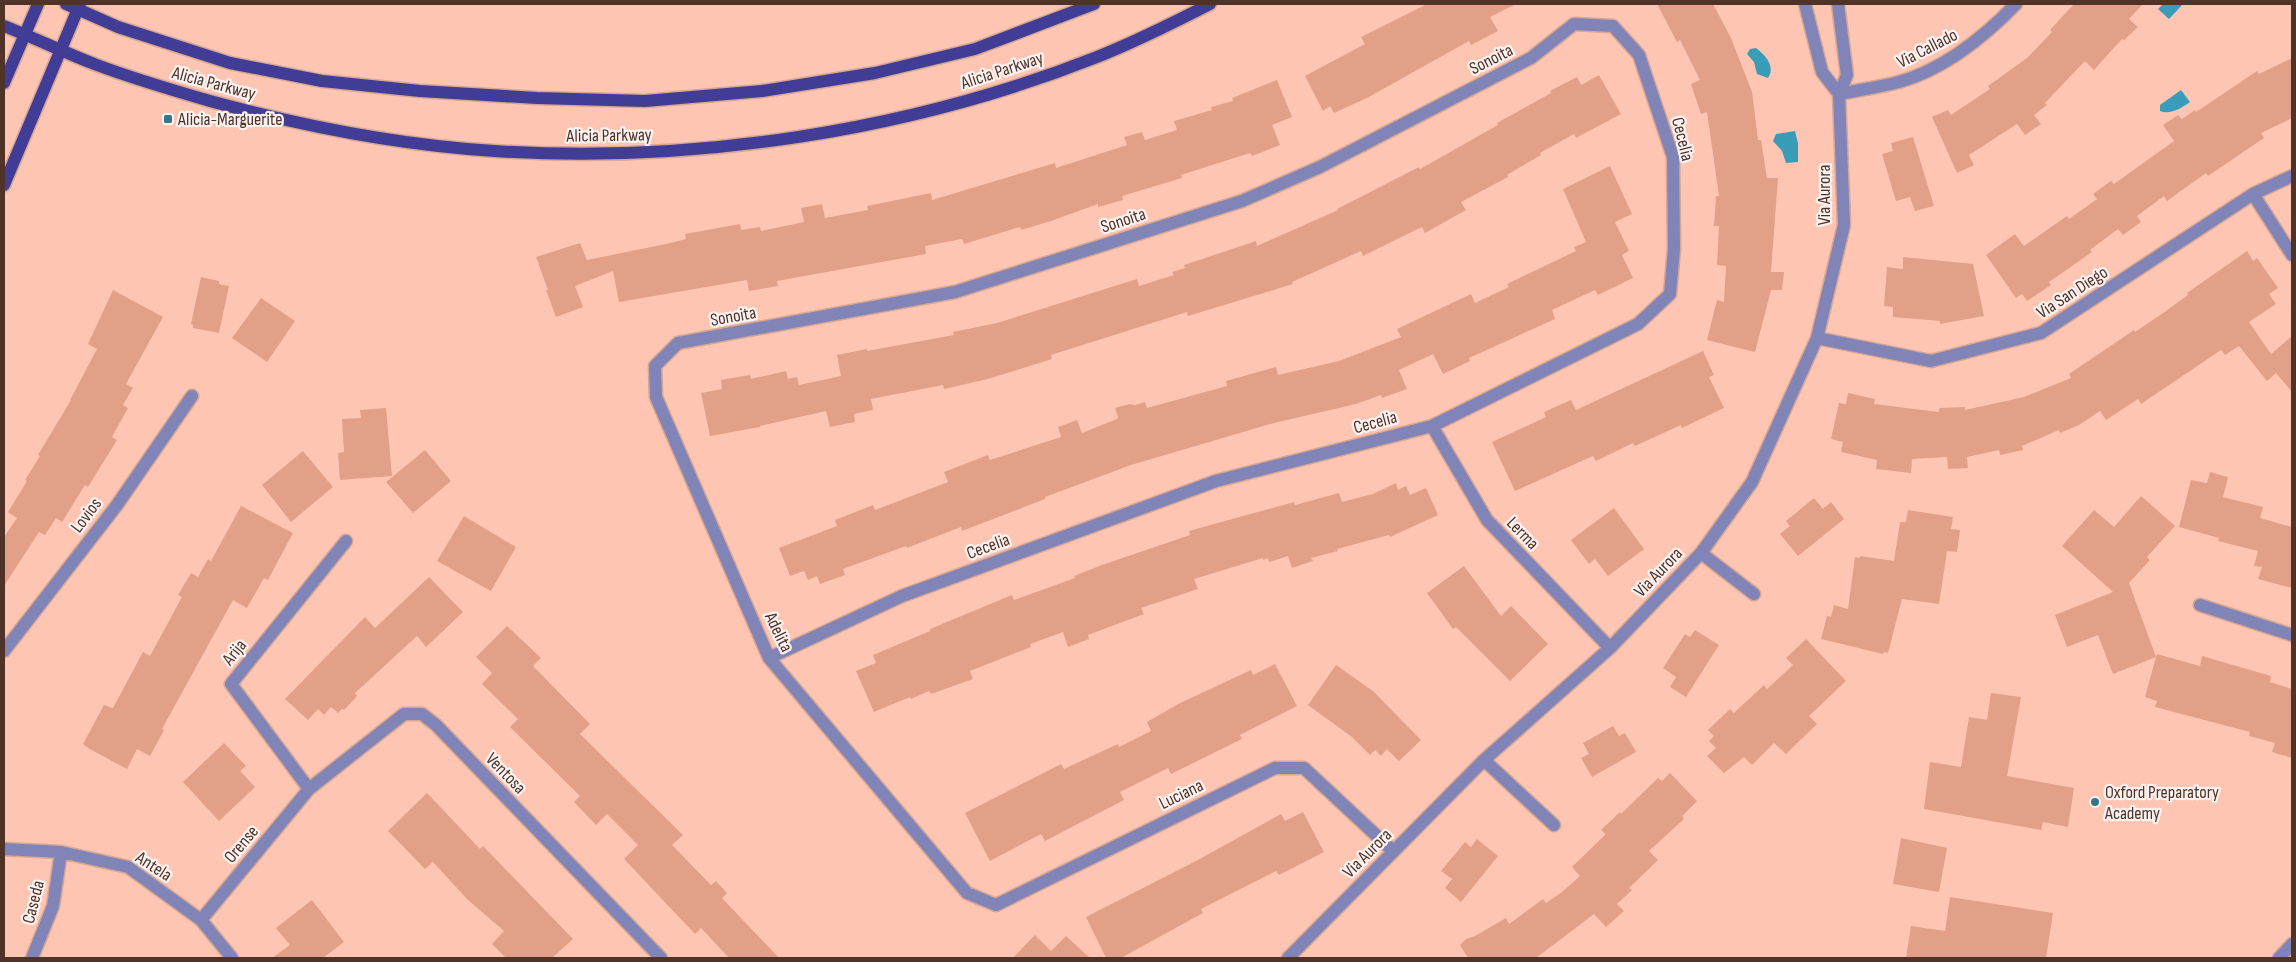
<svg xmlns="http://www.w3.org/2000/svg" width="2296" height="962" viewBox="0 0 2296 962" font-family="'Sofia Sans Condensed',sans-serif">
	<rect width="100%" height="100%" fill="#fec6b2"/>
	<path fill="#399dba" d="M 2163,4 L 2183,4 L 2169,19 L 2158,9 Z
		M 1756,48 C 1765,55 1776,66 1768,78 L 1757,74 L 1754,62 L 1747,54 L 1750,49 Z
		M 2181,90 L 2190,102 C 2182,108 2170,115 2160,111 L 2160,105 Z
		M 1795,131 L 1798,143 L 1798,162 L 1786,163 L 1782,151 L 1773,141 L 1776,134 Z"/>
	<path fill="#e3a088" d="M 1427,4 L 1516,4 L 1490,17 L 1498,31 L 1471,45 L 1469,41 L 1367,98 L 1334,113 L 1330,106 L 1323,111 L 1305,76 L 1365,44 L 1361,37 Z
		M 1657,4 L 1713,4 L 1731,38 L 1752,92 L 1758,140 L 1761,140 L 1767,178 L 1778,178 L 1771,272 L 1784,272 L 1782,290 L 1771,290 L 1755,352 L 1707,340 L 1717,300 L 1724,302 L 1726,266 L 1717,265 L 1719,226 L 1714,226 L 1716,196 L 1719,196 L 1707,112 L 1701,114 L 1691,84 L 1700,80 L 1680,40 L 1677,42 Z
		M 2074,4 L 2143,4 L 2129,19 L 2138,27 L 2124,40 L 2122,39 L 2094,70 L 2085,61 L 2045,103 L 2047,105 L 2034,115 L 2041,124 L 2025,135 L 2017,124 L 1969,155 L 1974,165 L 1957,173 L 1932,117 L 1948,110 L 1951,115 L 1990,89 L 1988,86 L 2027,58 L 2052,32 L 2050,30 Z
		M 2292,58 L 2292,118 L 2261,133 L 2264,138 L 2208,176 L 2206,173 L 2167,201 L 2164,196 L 2137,216 L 2141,222 L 2123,235 L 2118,229 L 2090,250 L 2092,252 L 2049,282 L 2051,285 L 2027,301 L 2022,294 L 2016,298 L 1986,255 L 2015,234 L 2024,246 L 2067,216 L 2069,219 L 2097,199 L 2093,194 L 2111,181 L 2114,184 L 2174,141 L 2163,125 L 2178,115 L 2182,119 L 2195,110 L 2196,112 L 2257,71 L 2259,74 Z
		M 1599,75 L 1621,114 L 1576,138 L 1574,134 L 1540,153 L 1541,155 L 1507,175 L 1508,177 L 1461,202 L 1466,210 L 1425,233 L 1422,227 L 1363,256 L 1361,251 L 1292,282 L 1293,284 L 1188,316 L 1187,312 L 1051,355 L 1052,359 L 988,379 L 944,389 L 943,385 L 871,399 L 873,410 L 854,414 L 855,422 L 830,427 L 826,411 L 760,426 L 760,427 L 710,436 L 701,393 L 722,389 L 721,380 L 750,375 L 751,379 L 786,371 L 788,379 L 797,377 L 799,385 L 841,376 L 837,355 L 867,349 L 867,351 L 954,335 L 953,332 L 997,323 L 1137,279 L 1139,286 L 1174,275 L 1172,272 L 1185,268 L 1184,265 L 1256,241 L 1257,246 L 1338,210 L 1337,209 L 1419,167 L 1420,169 L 1498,125 L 1497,123 L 1551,93 L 1550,91 L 1577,77 L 1581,85 Z
		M 1277,80 L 1292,117 L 1272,125 L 1280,145 L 1252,156 L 1250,153 L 1181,175 L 1182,178 L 1122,196 L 1123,200 L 1098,207 L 1098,204 L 1051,221 L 1021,230 L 1020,227 L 964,244 L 962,239 L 925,246 L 926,254 L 777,281 L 778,286 L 749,291 L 747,280 L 619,302 L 613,271 L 575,286 L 583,307 L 556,317 L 546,290 L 548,290 L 536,257 L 580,243 L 587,260 L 666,244 L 686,239 L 685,234 L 740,224 L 741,230 L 760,227 L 761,231 L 804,222 L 801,208 L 822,204 L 825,218 L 868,210 L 867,206 L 931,193 L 932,200 L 1055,163 L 1056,168 L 1127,145 L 1124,137 L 1142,132 L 1145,140 L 1177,130 L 1174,121 L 1212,110 L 1211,107 L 1233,101 L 1232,98 Z
		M 1913,137 L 1934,206 L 1915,211 L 1910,197 L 1896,201 L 1882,154 L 1893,151 L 1891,143 Z
		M 1610,166 L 1632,214 L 1615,222 L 1629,251 L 1622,255 L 1633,278 L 1598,295 L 1595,290 L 1552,310 L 1555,319 L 1469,358 L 1470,361 L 1443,374 L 1433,354 L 1399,370 L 1407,389 L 1382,398 L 1381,395 L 1356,404 L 1274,423 L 1131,465 L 1045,497 L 1045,499 L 962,531 L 961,527 L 907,548 L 906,546 L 843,569 L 845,575 L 820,584 L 817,576 L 808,580 L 804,571 L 790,576 L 779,548 L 837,526 L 835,520 L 873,505 L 875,510 L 948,482 L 944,472 L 988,455 L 990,460 L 1061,437 L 1058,427 L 1077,420 L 1082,433 L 1117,419 L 1118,417 L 1115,408 L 1130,404 L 1135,405 L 1145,402 L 1147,408 L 1227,386 L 1226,381 L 1276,367 L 1278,375 L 1339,361 L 1401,337 L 1397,329 L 1471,294 L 1475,303 L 1509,287 L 1507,284 L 1576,251 L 1574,247 L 1586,242 L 1563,189 Z
		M 2247,251 L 2253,261 L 2257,258 L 2278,288 L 2269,294 L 2276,304 L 2249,322 L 2271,354 L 2292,336 L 2292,392 L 2276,373 L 2267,381 L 2239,346 L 2225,355 L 2221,350 L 2141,404 L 2138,399 L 2106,420 L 2100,411 L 2079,425 L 2060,433 L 2059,430 L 2022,446 L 2023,450 L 2000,455 L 1999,450 L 1967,457 L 1968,468 L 1948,469 L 1947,457 L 1912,459 L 1911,473 L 1876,469 L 1877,460 L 1841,452 L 1843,442 L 1831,439 L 1839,403 L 1846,404 L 1848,393 L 1875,399 L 1874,404 L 1939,412 L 1939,408 L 1965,407 L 1965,410 L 2024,397 L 2071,378 L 2069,374 L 2134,330 L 2135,332 L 2163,313 L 2188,295 L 2187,293 Z
		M 1903,257 L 1973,264 L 1984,316 L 1940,324 L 1940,321 L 1893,317 L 1893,307 L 1884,306 L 1887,267 L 1903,269 Z
		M 201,277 L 219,281 L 219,284 L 229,286 L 219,333 L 193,328 L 193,325 L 191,324 Z
		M 113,290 L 163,317 L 126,384 L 133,388 L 123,405 L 128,408 L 112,437 L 117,440 L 88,487 L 85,485 L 62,522 L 56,518 L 45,535 L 39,532 L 4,586 L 4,537 L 17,518 L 8,512 L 27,481 L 25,480 L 40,456 L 38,455 L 71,400 L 70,400 L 97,349 L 88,344 Z
		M 261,298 L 295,321 L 267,362 L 232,338 Z
		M 1703,351 L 1714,375 L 1709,377 L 1724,408 L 1682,428 L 1681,425 L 1635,446 L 1633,443 L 1596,461 L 1593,456 L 1515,491 L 1492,442 L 1546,417 L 1544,412 L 1571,400 L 1576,410 Z
		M 386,408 L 392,476 L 340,480 L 338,453 L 344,452 L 342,419 L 361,418 L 360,410 Z
		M 425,450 L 451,481 L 413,513 L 386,482 Z
		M 303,451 L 333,487 L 291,522 L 262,485 Z
		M 2210,472 L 2228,477 L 2223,497 L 2263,507 L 2260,518 L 2292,527 L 2292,588 L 2258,579 L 2262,567 L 2254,566 L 2258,551 L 2218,541 L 2219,538 L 2179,527 L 2191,480 L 2207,483 Z
		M 1396,483 L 1398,490 L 1406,486 L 1410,495 L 1426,488 L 1438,515 L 1390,537 L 1389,535 L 1337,549 L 1338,551 L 1311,558 L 1313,561 L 1292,568 L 1288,556 L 1269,562 L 1268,558 L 1263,560 L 1263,558 L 1194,579 L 1198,589 L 1141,608 L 1144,614 L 1088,635 L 1089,639 L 1068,647 L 1063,632 L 1030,644 L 1031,647 L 970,671 L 973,679 L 931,694 L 929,691 L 911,699 L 910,697 L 874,712 L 856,671 L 876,663 L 873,655 L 930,631 L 930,629 L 1012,595 L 1014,600 L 1075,578 L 1074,576 L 1102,565 L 1190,535 L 1189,531 L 1294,502 L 1295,505 L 1339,493 L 1342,502 L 1373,494 Z
		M 2141,496 L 2175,526 L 2147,557 L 2150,560 L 2129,583 L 2156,657 L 2157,654 L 2200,666 L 2202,656 L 2271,676 L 2270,682 L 2292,689 L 2292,758 L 2272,752 L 2275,743 L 2249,736 L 2250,732 L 2155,707 L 2157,701 L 2145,697 L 2156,657 L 2113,674 L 2098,635 L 2067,647 L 2055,615 L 2113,592 L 2062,546 L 2094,510 L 2114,527 Z
		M 1814,498 L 1823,509 L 1831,502 L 1844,519 L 1798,556 L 1780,534 L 1790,526 L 1786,521 Z
		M 241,506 L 293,533 L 268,580 L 264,578 L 247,608 L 233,600 L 162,729 L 164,730 L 150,756 L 137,749 L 127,769 L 88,748 L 83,744 L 104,705 L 113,708 L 143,652 L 150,656 L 182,597 L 178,595 L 191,573 L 198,577 L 208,559 L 211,561 Z
		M 1614,508 L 1644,549 L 1608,576 L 1595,559 L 1589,564 L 1571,540 Z
		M 1908,510 L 1953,517 L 1951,529 L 1960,530 L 1957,552 L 1947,551 L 1939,604 L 1902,599 L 1888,653 L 1884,652 L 1883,654 L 1821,639 L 1827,616 L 1831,617 L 1834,605 L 1848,609 L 1855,557 L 1860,558 L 1860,556 L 1894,561 L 1900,522 L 1906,522 Z
		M 464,516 L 516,547 L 491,591 L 437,561 Z
		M 1464,566 L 1501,616 L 1511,606 L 1548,644 L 1510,681 L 1456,627 L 1453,629 L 1427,593 Z
		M 429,577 L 463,612 L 426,647 L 417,636 L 355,693 L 357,696 L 344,710 L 342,709 L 338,713 L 331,707 L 324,715 L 318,709 L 308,720 L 285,699 L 365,617 L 375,628 Z
		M 507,626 L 541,658 L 533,666 L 590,724 L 580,734 L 683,835 L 672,845 L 711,885 L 716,881 L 727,893 L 722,898 L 779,958 L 729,958 L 701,928 L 695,934 L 624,859 L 638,845 L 607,814 L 596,825 L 574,802 L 580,796 L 510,727 L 518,719 L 482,684 L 492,673 L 476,657 Z
		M 1695,630 L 1719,645 L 1686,697 L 1670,687 L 1676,677 L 1663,668 L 1685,634 L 1690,637 Z
		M 1806,639 L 1846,681 L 1809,716 L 1817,724 L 1786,754 L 1774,743 L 1752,765 L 1744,757 L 1724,773 L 1707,756 L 1716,748 L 1709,741 L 1714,736 L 1708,730 L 1730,709 L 1734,713 L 1764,685 L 1767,689 L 1793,665 L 1786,658 Z
		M 1275,664 L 1297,706 L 1240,735 L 1242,739 L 1171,774 L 1168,768 L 1120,792 L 1124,800 L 1045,841 L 1041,834 L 990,861 L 965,813 L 1061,764 L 1064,769 L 1118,744 L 1119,747 L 1151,731 L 1147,722 L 1178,704 L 1251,670 L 1253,675 Z
		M 1336,665 L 1373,691 L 1421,740 L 1399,761 L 1387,749 L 1381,756 L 1375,750 L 1370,755 L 1352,737 L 1308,705 Z
		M 1991,693 L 2021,697 L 2007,776 L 2074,788 L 2068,827 L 2043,822 L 2041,830 L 1924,809 L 1930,762 L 1961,767 L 1969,717 L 1987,720 Z
		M 1613,726 L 1619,736 L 1625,733 L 1636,752 L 1592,777 L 1581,758 L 1589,754 L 1583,743 Z
		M 224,743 L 246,766 L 240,771 L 255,787 L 219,821 L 183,782 Z
		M 1670,773 L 1697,801 L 1682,816 L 1684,819 L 1649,851 L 1658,860 L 1629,888 L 1632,890 L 1617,904 L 1624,911 L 1606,927 L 1594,914 L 1536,958 L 1468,958 L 1460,945 L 1466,939 L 1475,936 L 1506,918 L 1509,924 L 1543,899 L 1546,903 L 1562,892 L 1580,876 L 1572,867 L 1606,834 L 1601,830 L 1620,812 L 1621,814 L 1658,778 L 1662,781 Z
		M 427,793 L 480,849 L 483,846 L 573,939 L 552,958 L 506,958 L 492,944 L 504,931 L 467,899 L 433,862 L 425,869 L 388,831 Z
		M 1303,812 L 1324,852 L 1279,875 L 1276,871 L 1201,909 L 1203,913 L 1121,958 L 1106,958 L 1086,917 L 1196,861 L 1281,814 L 1285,821 Z
		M 1901,838 L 1947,848 L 1939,892 L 1893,884 Z
		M 1477,839 L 1498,856 L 1461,902 L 1445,888 L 1452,879 L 1441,871 L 1465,842 L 1471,847 Z
		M 1950,897 L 2053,913 L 2046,958 L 1906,958 L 1911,926 L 1945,931 Z
		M 312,900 L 344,942 L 323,958 L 272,958 L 290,945 L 276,928 Z
		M 1035,935 L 1051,951 L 1066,936 L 1090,958 L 1013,958 Z"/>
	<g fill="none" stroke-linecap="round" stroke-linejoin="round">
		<g stroke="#d8a694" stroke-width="15">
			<path id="minor" d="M 1805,4 L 1822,72 L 1839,94
				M 1839,94 C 1859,90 1880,87 1899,82 C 1945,69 1984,37 2016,4
				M 2253,194 L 2292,255
				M 1817,338 L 1931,361 L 2041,333 L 2253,194 L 2292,176
				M 1432,426 L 1487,520 L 1610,648
				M 1701,553 L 1754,594
				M 2200,605 L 2292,635
				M 4,651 L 117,505 L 192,396
				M 769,658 L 902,596 L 1216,481 L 1432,426 L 1638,324 L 1670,294 L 1674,249 L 1673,157 L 1639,55 L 1613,26 L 1574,24 L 1531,58 L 1320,167 L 1242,201 L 955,292 L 678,343 L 655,366 L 656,397 L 769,658 L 967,893 L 996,905 L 1275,768 L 1304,768 L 1393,851
				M 1484,760 L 1554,825
				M 309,789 L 231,684 L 346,541
				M 4,849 L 61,852 L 128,867 L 201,920 L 232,958
				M 201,920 L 309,789 L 404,714 L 422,714 L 436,725 L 661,958
				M 32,958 L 53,906 L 61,852
				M 1288,958 L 1484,760 L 1610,648 L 1701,553 L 1752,482 L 1817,338 L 1844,225 L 1839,94 L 1847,75 L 1838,4
				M 2279,958 L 2292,944"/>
		</g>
		<g stroke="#d8a694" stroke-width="15">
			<path id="major" d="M 66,4 L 118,27 L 230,63 L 322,81 L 420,91 L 537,98 L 645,101 L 762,91 L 875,73 L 975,49 L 1094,4
				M 4,26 C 35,38 65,53 97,65 C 134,79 172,90 210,101 C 302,126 398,145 494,151 C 694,164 910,131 1097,57 C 1135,42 1173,23 1210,4
				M 4,83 L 38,4
				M 4,185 L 80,4"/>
		</g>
		<use href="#minor" stroke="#8184b6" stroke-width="12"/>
		<use href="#major" stroke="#413d96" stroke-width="12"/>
	</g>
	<g fill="#36768a" stroke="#fbf3f1" stroke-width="2">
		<rect x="163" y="114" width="10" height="10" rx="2.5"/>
		<circle cx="2095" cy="802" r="5"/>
	</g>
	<g text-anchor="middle" stroke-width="4.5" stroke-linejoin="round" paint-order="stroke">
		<g font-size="18" fill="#4f3329" stroke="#fbf3f1">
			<text transform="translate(1927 48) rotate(-27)" y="6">Via Callado</text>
			<text transform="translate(1491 59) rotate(-27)" y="6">Sonoita</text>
			<text transform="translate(1002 70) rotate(-18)" y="6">Alicia Parkway</text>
			<text transform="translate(214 83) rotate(15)" y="6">Alicia Parkway</text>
			<text transform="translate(609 135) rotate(-1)" y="6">Alicia Parkway</text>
			<text transform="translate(1683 139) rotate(76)" y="6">Cecelia</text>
			<text transform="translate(1824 195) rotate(-90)" y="6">Via Aurora</text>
			<text transform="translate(1123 220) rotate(-18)" y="6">Sonoita</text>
			<text transform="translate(2072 292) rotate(-33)" y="6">Via San Diego</text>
			<text transform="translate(733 316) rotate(-10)" y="6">Sonoita</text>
			<text transform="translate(1375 422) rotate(-15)" y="6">Cecelia</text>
			<text transform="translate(86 515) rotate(-53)" y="6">Lovios</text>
			<text transform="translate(1523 533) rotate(46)" y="6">Lerma</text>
			<text transform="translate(988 546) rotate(-20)" y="6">Cecelia</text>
			<text transform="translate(1658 572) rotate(-46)" y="6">Via Aurora</text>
			<text transform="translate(779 632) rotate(64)" y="6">Adelita</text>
			<text transform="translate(234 652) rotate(-51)" y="6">Arija</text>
			<text transform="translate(506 773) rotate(46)" y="6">Ventosa</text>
			<text transform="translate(1181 794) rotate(-26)" y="6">Luciana</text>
			<text transform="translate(241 844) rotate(-50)" y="6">Orense</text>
			<text transform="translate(1367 853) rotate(-45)" y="6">Via Aurora</text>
			<text transform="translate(154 866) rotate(33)" y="6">Antela</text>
			<text transform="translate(33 902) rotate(-76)" y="6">Caseda</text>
		</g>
		<g font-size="18" fill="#4f3329" stroke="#fbf3f1" text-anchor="start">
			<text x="178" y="125">Alicia-Marguerite</text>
			<text x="2105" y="798">Oxford Preparatory<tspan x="2105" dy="21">Academy</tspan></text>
		</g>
	</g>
	<rect width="2296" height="962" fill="none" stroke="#4f3329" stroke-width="10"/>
</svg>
